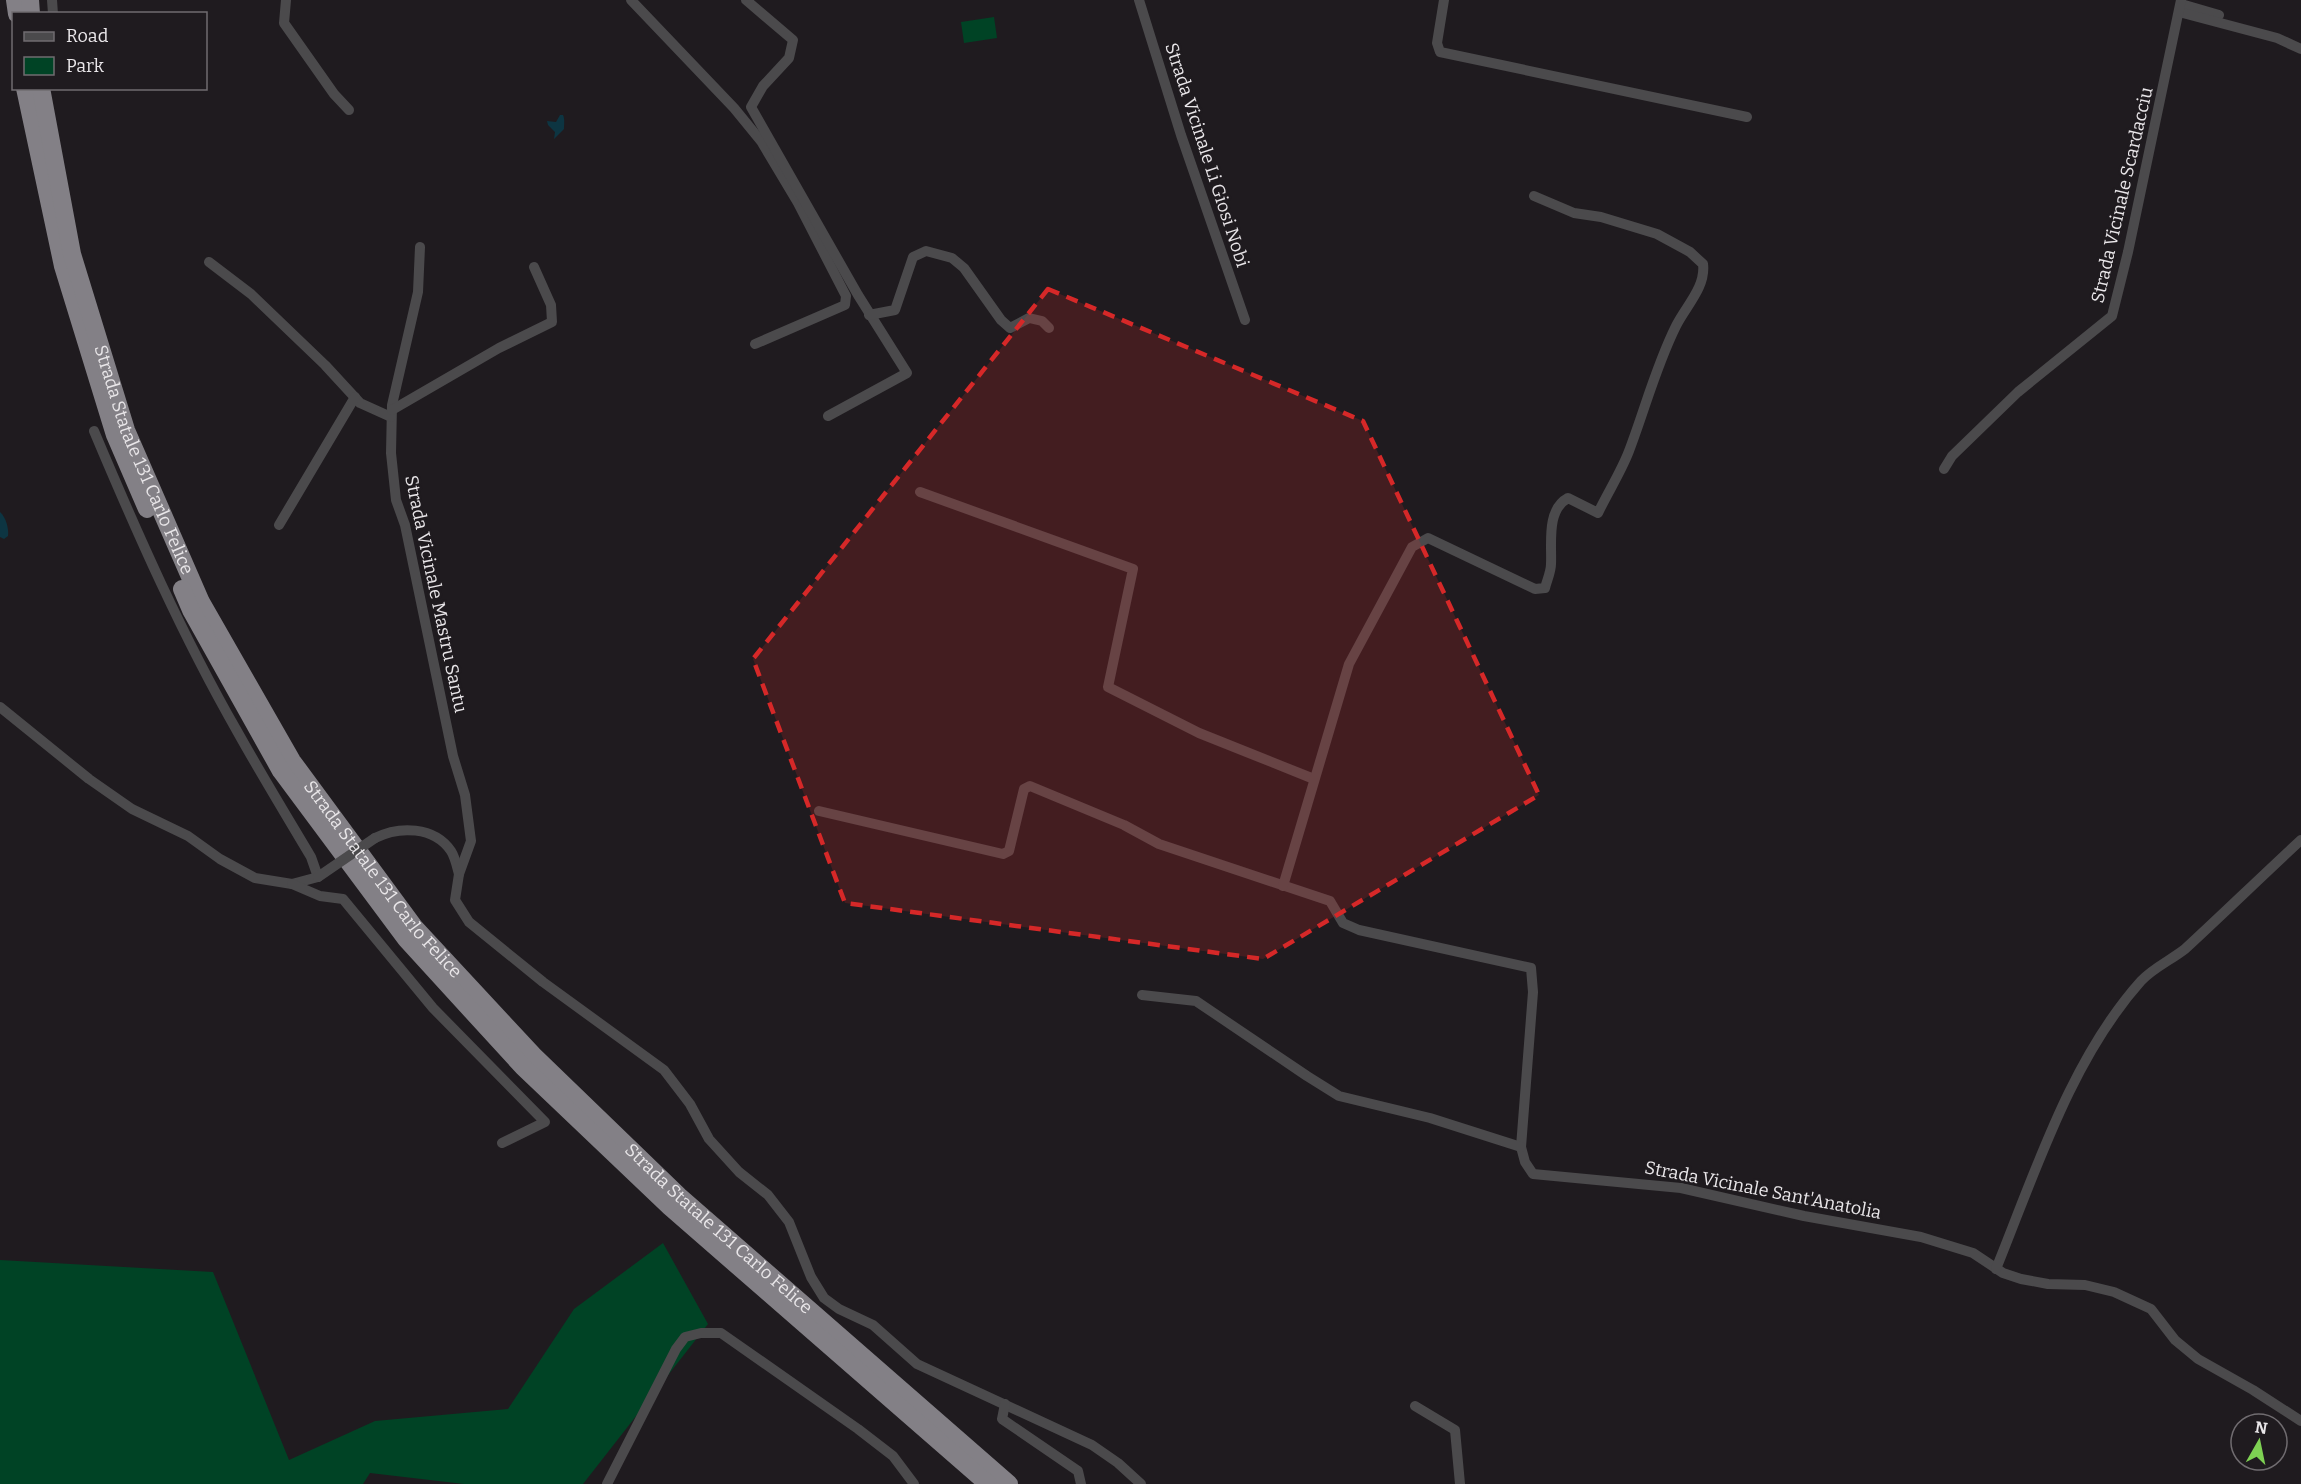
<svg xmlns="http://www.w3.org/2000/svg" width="2301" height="1484" font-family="Bitter,serif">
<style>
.green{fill:#004325}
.water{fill:#0d3542}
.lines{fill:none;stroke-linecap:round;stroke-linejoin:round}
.minor{stroke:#4b4a4c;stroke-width:10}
.trunk{stroke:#838086;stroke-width:18}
.minor-bridge{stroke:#4b4a4c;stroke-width:10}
.marked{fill:#d62828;fill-opacity:0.2;stroke:#d62828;stroke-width:4.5;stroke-dasharray:12 8;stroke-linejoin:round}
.labels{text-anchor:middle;stroke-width:5;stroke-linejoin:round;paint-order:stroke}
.street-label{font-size:18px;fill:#e9e6e9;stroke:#1f1b1f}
</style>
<rect width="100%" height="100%" fill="#1f1b1f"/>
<g class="green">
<polygon points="994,17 997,38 964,43 961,22"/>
<polygon points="663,1243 708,1324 583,1484 464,1484 370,1473 363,1484 0,1484 0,1260 213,1272 289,1460 375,1421 508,1409 574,1309"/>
</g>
<g class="water">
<path d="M 560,115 L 563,115 C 565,119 564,125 564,129 L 554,139 L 555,132 L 548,125 L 547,121 L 556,122 Z"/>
<path d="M 0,512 C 6,517 9,529 8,536 L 4,539 L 0,537 Z"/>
</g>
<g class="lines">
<g class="minor">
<polyline points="52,0 53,14"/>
<polyline points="286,0 284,23 334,94 349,110"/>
<polyline points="631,0 734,108 761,141 798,203 846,296 845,305 755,344"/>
<polyline points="746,0 793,40 789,58 763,86 751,107 858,295 907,373 828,416"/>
<polyline points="1139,0 1181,135 1245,320"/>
<polyline points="1444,0 1437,43 1440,52 1747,117"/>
<polyline points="2181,4 2219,15"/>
<polyline points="2179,12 2277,38 2301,49"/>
<polyline points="420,247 418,292 392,405 391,453 396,500 405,525 453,756 465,795 471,841 459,874 455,900 469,922 543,982 664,1070 690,1104 709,1139 739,1172 768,1195 789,1222 811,1277 824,1298 839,1309 873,1325 917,1364 1092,1445 1118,1463 1141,1484"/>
<polyline points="209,262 251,294 325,365 360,403 391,417"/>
<polyline points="869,315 895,310 913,257 926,251 952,258 964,268 1001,320 1010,328 1029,318 1042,321 1049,328"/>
<polyline points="392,410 499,348 552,322 551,305 534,267"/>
<polyline points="1944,469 1952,456 2018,392 2112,316 2128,252 2181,0"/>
<polyline points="920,492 1133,569 1108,687 1199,733 1314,779"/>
<polyline points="279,525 355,397"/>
<path d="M 0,707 L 89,779 L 132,809 L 188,836 L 220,859 L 255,878 L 292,884 L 318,877 L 311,857 C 286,815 261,774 237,731 C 182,635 137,533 94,431"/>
<polyline points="819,811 1003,854 1009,851 1024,789 1030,786 1124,825 1159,844 1330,901 1343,923 1359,930 1531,968 1533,992 1521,1147 1525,1162 1533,1174 1681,1188 1804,1216 1921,1237 1973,1253 2003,1273 2021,1279 2048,1284 2085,1285 2114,1292 2151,1309 2175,1340 2198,1359 2253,1390 2301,1421"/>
<path d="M 375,838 C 399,826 434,826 451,851 C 455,857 457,867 459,874"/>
<polyline points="292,884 320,896 343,899 433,1008 545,1122 502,1143"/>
<path d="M 1283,886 L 1349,664 L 1412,547 L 1428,538 L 1535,589 L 1545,588 C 1547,580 1551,572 1551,564 C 1552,544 1546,510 1568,498 L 1598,513 C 1608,492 1621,472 1629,451 C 1645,409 1656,366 1676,326 C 1686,306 1706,287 1703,264 L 1690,252 L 1657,234 L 1601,217 L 1574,213 L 1534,196"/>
<polyline points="1142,995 1196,1001 1307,1076 1339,1096 1430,1118 1521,1147"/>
<path d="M 1996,1269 C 2035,1173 2071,1059 2141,981 C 2153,968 2171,960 2185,949 C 2224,913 2262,876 2301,840"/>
<polyline points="1005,1404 1002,1419 1078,1471 1081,1484"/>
<polyline points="1415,1406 1455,1430 1460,1484"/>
<polyline points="607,1484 676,1349 685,1337 701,1333 721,1333 858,1429 893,1456 914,1484"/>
</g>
<g class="trunk">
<polyline points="15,0 17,14"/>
<polyline points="30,0 31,14"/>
<polyline points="25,88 63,266 115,435 147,509"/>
<path id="s1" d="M 41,88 L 72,254 L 126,430 L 201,602 L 292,761 L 415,928 L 533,1055 L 679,1196 L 1009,1484"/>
<polyline points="182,589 191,610 281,771 406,939 523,1067 670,1207 988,1484"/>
</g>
<polyline class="minor-bridge" points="318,877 375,838"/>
</g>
<path class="marked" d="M 1048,289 L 1363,421 L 1539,795 L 1263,959 L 845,903 L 753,659 Z"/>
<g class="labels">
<g class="street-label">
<text transform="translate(1207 155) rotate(72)" y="6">Strada Vicinale Li Giosi Nobi</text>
<text transform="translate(2122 195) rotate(-77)" y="6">Strada Vicinale Scardacciu</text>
<text dy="6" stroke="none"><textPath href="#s1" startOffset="387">Strada Statale 131 Carlo Felice</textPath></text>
<text transform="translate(436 594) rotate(78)" y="6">Strada Vicinale Mastru Santu</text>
<text dy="6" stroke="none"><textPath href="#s1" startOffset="873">Strada Statale 131 Carlo Felice</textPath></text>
<text transform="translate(1763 1190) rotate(11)" y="6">Strada Vicinale Sant'Anatolia</text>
<text dy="6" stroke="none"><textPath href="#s1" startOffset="1359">Strada Statale 131 Carlo Felice</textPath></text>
</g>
</g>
<rect x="12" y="12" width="195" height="78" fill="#1f1b1f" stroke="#706c70" stroke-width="1.5"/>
<rect x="24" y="32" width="30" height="9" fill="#4b4a4c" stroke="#706c70" stroke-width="1.5"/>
<text x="66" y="42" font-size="18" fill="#e9e6e9">Road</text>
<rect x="24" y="57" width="30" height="18" fill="#004325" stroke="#706c70" stroke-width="1.5"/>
<text x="66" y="72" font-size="18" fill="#e9e6e9">Park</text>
<g transform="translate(2259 1442) rotate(9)"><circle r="28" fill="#1f1b1f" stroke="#706c70" stroke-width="1.5"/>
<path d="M0-4.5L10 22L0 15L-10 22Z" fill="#7ed153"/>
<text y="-9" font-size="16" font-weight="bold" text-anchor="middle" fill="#e9e6e9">N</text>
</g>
</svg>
